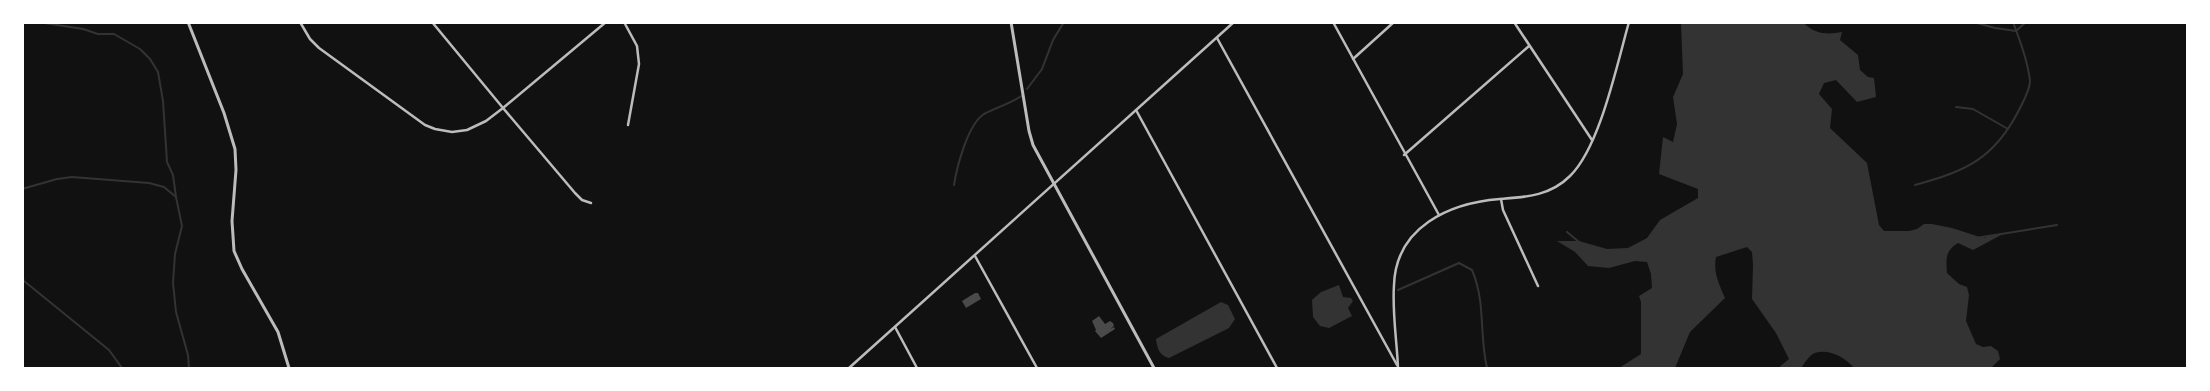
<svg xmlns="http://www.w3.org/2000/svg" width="2210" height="391" font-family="'Work Sans',sans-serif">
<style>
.water{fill:#333}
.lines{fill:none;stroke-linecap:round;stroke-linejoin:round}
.stream{stroke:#333;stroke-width:2}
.building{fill:#4a4a4a}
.minor{stroke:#bcbcbc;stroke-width:2.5}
.tertiary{stroke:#bcbcbc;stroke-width:3}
</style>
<rect width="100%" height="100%" fill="#111"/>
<g class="water">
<path d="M 1681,23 L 1804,23 C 1814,34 1828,35 1842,32 L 1840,40 L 1858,55 L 1860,70 L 1868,77 L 1874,78 L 1876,97 L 1857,102 L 1836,80 L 1824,83 L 1819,94 L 1832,109 L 1830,128 L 1867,163 L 1879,225 L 1884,231 L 1909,231 L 1917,229 L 1924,224 L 1932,224 L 1952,228 L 1983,238 L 2003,234 L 1973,250 L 1958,243 C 1945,251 1946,259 1947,273 L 1959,284 L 1967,287 L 1969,295 L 1966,321 L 1976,344 L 1983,347 L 1991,346 L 1998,351 L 2000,359 L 1991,368 L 1854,368 C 1846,358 1829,348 1815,353 C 1809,355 1805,363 1801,368 L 1778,368 L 1789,359 L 1776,333 L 1752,299 L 1753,265 L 1752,252 L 1747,247 L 1716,257 C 1713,272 1719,284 1725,298 L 1690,332 L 1675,368 L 1619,368 L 1641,354 L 1641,302 L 1639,296 L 1652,288 L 1651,274 L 1647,262 L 1635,261 L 1609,268 L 1588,266 L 1575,252 L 1557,241 L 1579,241 L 1607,249 L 1628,248 L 1647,238 L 1660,220 L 1698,198 L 1698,189 L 1659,174 L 1663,137 L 1673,142 L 1677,124 L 1673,97 L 1683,74 Z"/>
<polygon points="1339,285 1343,297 1351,298 1353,301 1348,308 1352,316 1329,328 1320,326 1313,317 1312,300 1321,292"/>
<path d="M 1221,302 L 1228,305 L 1235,319 L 1229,328 L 1169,358 C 1160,356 1157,349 1156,339 Z"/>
</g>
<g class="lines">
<g class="stream">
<polyline points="38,22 83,29 98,34 114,34 140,49 150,59 158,72 163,101 167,162 173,175 176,197"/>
<polyline points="1973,22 1995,28 2016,31 2026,22"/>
<polyline points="1027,89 1042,69 1053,40 1064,22"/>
<polyline points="1956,107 1973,109 2008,129"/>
<path d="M 954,185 C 957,166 968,124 984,114 C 997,107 1010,104 1023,95"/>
<path d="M 1915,185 C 1966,171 1994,159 2019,110 C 2023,102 2030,90 2030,81 C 2028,62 2020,41 2013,22"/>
<polyline points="22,189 57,179 72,177 149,183 164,187 176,197 182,226 175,254 173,283 176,312 188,355 189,368"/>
<polyline points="1567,232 1579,242"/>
<polyline points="1976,238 2057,225"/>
<polyline points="22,276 24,281 109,350 122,368"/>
<path d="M 1398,290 L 1459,263 L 1472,270 C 1486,303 1479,334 1487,368"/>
</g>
</g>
<g class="building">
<polygon points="975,293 978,293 981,299 966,308 962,301"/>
<polygon points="1099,316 1105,324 1110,321 1113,323 1114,326 1110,329 1114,327 1115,329 1101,338 1095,331 1096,330 1092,321"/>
</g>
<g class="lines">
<g class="minor">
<polyline points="300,22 310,39 319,48 425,125 435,129 452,132 467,130 486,121 503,108 432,22"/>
<polyline points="624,22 637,46 639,64 628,125"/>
<polyline points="1333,22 1439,215"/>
<polyline points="1514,22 1592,140"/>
<polyline points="1217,38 1397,365"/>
<polyline points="1353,59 1394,22"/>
<polyline points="1136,110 1277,368"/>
<polyline points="1404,155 1529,46"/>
<polyline points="1501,199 1503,210 1538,286"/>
<polyline points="591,203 582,200 575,193 503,108 606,22"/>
<polyline points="975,256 1037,368"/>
<polyline points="895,327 917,368"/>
<polyline points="849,368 1234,22"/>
<path d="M 1398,368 C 1397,341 1392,313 1394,285 C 1396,227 1449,203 1500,199 C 1526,197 1550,196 1570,176 C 1600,147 1617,64 1629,22"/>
</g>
<g class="tertiary">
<polyline points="188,22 224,113 235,149 236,170 232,221 234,251 242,269 278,332 289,368"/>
<polyline points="1011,22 1029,131 1033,145 1154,368"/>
</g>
</g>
<rect width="2210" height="391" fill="none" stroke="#ffffff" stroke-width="48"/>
</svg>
